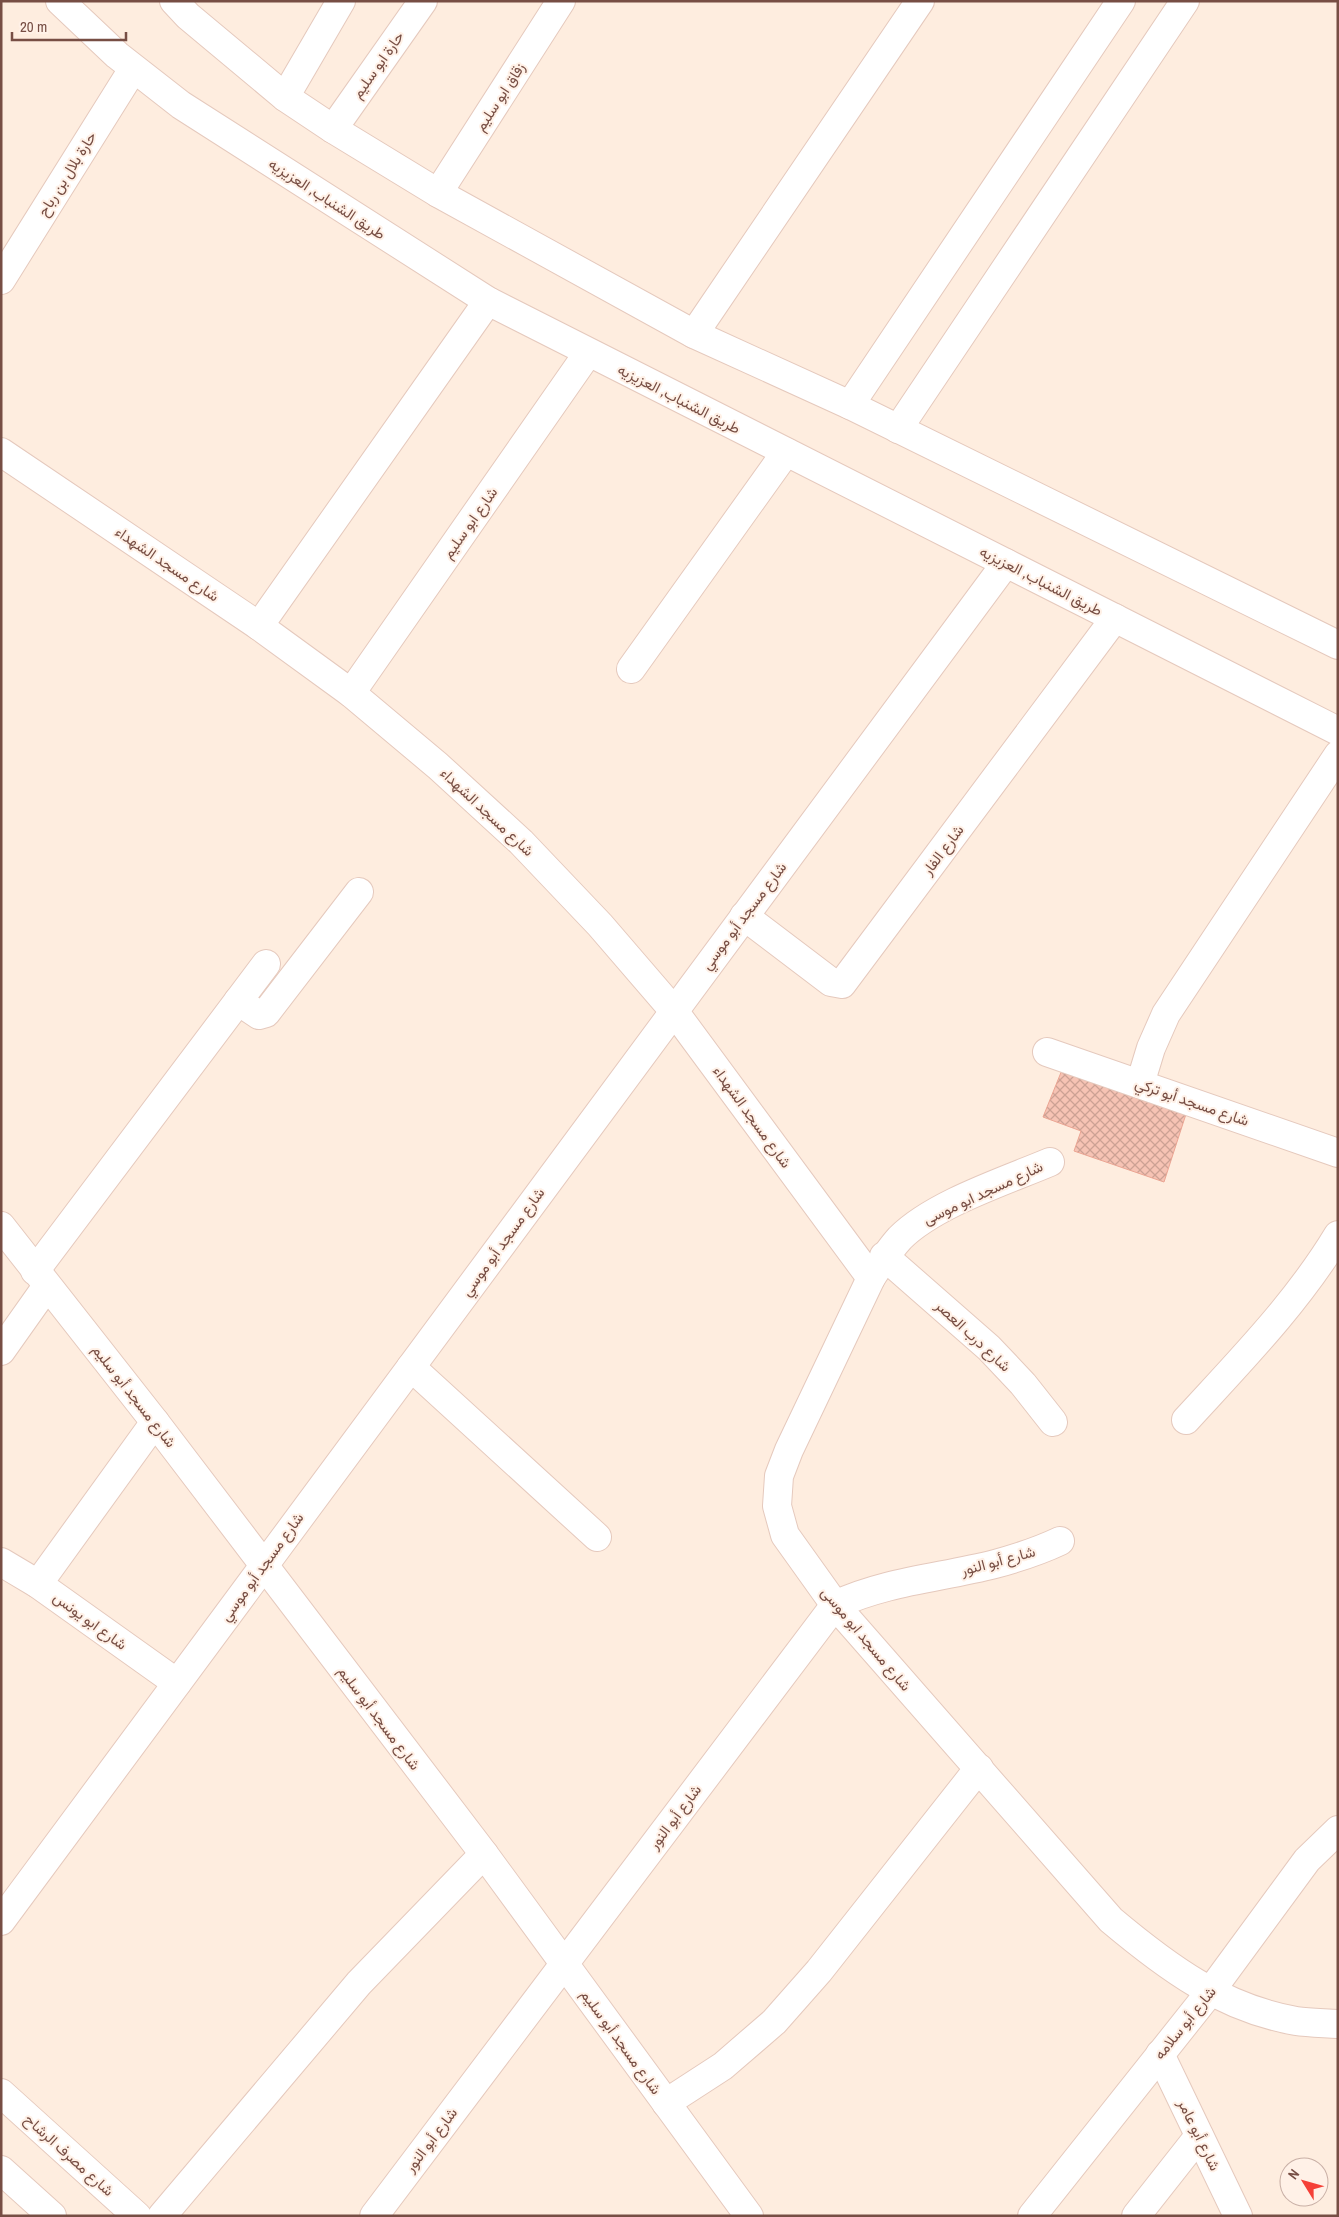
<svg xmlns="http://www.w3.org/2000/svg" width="1339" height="2217" font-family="'Archivo Narrow',Vazirmatn,sans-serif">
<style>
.building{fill:url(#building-cross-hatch);stroke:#eba593}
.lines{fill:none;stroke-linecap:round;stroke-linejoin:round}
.minor-casing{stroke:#e5c9bd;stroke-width:30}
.minor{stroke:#fff;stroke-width:28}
.labels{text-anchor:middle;stroke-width:4;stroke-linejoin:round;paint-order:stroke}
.street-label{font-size:15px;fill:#774e44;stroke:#fff1e7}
</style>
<defs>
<pattern id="building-cross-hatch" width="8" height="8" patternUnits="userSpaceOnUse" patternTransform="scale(1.25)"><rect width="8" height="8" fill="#f6c3b4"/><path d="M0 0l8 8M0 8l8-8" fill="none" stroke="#cca194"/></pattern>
</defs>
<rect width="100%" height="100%" fill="#feeddf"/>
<polygon class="building" points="1064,1065 1187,1111 1164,1182 1074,1151 1081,1131 1043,1117"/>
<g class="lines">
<g class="minor-casing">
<g id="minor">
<polyline points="60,1 117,55 181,105 488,301 1338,731"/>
<polyline points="174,1 188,16 285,97 333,129 438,193 694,334 850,405 1338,645"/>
<polyline points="285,97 341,1"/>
<polyline points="333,129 423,1"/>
<polyline points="438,193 561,1"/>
<polyline points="1,280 133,69"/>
<polyline points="694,334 920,1"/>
<polyline points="850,405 1121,1"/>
<polyline points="898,429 1185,1"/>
<polyline points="1,452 259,626 351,693 438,766 521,842 600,925 674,1011 871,1278"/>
<polyline points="259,626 488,301"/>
<polyline points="631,669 786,452"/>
<polyline points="351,693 588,353"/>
<polyline points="744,916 831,982 842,984 1115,618"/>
<polyline points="238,1001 259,1015 266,1013 359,892"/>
<polyline points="1047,1052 1338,1153"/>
<polyline points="1140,1084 1151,1048 1166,1014 1338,755"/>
<path d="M 1050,1162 C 1005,1181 934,1204 900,1238 C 889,1250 880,1264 871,1278 L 789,1450 L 779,1476 L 777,1506 L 785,1535 L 835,1605 L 1111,1920 C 1167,1967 1222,2008 1296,2021 C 1309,2023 1324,2023 1338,2024"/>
<polyline points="1,1226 155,1422 484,1854 749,2216"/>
<polyline points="884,1256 989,1348 1023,1384 1053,1422"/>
<polyline points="35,1271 266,964"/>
<polyline points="1,1351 47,1286"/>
<polyline points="411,1367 597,1537"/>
<path d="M 1186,1420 C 1240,1361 1297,1303 1338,1235"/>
<polyline points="1,1562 38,1584 177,1683"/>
<polyline points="38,1584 155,1422"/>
<polyline points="1,1921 1006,563"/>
<polyline points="1160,2054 1238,2216"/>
<polyline points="1,2093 137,2216"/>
<polyline points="666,2103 723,2066 774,2022 819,1971 979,1768"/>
<polyline points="1,2170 52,2216"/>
<polyline points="162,2216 359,1983 484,1854"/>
<path d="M 374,2216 L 835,1605 C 887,1581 940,1578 995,1564 C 1017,1558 1039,1551 1060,1541"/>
<polyline points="1032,2216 1210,1992 1307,1860 1338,1830"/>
<polyline points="1136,2216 1199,2136"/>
</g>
</g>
<use href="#minor" class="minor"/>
</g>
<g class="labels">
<g class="street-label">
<text transform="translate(378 65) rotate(-55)" y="5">حارة ابو سليم</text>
<text transform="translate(500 97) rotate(-57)" y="5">زقاق ابو سليم</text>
<text transform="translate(67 174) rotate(-58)" y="5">حارة بلال بن رباح</text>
<text transform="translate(327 199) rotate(33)" y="5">طريق الشنباب, العزيزيه</text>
<text transform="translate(679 399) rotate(27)" y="5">طريق الشنباب, العزيزيه</text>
<text transform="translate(470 523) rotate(-55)" y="5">شارع ابو سليم</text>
<text transform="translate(167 564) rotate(34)" y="5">شارع مسجد الشهداء</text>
<text transform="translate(1041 581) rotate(27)" y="5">طريق الشنباب, العزيزيه</text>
<text transform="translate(487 812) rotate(43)" y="5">شارع مسجد الشهداء</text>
<text transform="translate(943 850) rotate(-53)" y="5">شارع الفار</text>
<text transform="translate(744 916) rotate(-53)" y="5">شارع مسجد أبو موسي</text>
<text transform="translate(1192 1102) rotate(19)" y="5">شارع مسجد أبو تركي</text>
<text transform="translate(752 1117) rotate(54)" y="5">شارع مسجد الشهداء</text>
<text transform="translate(983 1193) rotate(-25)" y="5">شارع مسجد ابو موسى</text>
<text transform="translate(503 1242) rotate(-54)" y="5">شارع مسجد أبو موسي</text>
<text transform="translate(973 1336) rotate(43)" y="5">شارع درب العصر</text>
<text transform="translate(134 1396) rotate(52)" y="5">شارع مسجد أبو سليم</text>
<text transform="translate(998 1561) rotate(-15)" y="5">شارع أبو النور</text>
<text transform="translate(262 1567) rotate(-54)" y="5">شارع مسجد أبو موسي</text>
<text transform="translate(90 1621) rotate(36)" y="5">شارع ابو يونس</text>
<text transform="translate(866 1639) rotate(50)" y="5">شارع مسجد ابو موسى</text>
<text transform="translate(379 1718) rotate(53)" y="5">شارع مسجد أبو سليم</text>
<text transform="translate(675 1817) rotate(-53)" y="5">شارع أبو النور</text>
<text transform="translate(1185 2023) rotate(-51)" y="5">شارع أبو سلامه</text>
<text transform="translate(621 2042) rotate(54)" y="5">شارع مسجد أبو سليم</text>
<text transform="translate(1199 2135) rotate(64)" y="5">شارع أبو عامر</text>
<text transform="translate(431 2140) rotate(-53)" y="5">شارع أبو النور</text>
<text transform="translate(69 2155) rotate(42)" y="5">شارع مصرف الرشاح</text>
</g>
</g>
<rect width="1339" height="2217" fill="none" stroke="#774e44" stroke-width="5"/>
<g transform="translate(1304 2182) rotate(307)"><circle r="24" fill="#fff1e7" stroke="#c9b0a6"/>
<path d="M0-4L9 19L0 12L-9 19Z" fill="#f54037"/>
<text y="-8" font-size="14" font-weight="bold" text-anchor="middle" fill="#774e44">N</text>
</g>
<path d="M12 32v8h114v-8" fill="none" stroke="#774e44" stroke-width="2.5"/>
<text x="20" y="32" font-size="15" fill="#774e44" stroke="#fff1e7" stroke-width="4" paint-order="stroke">20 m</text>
</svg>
